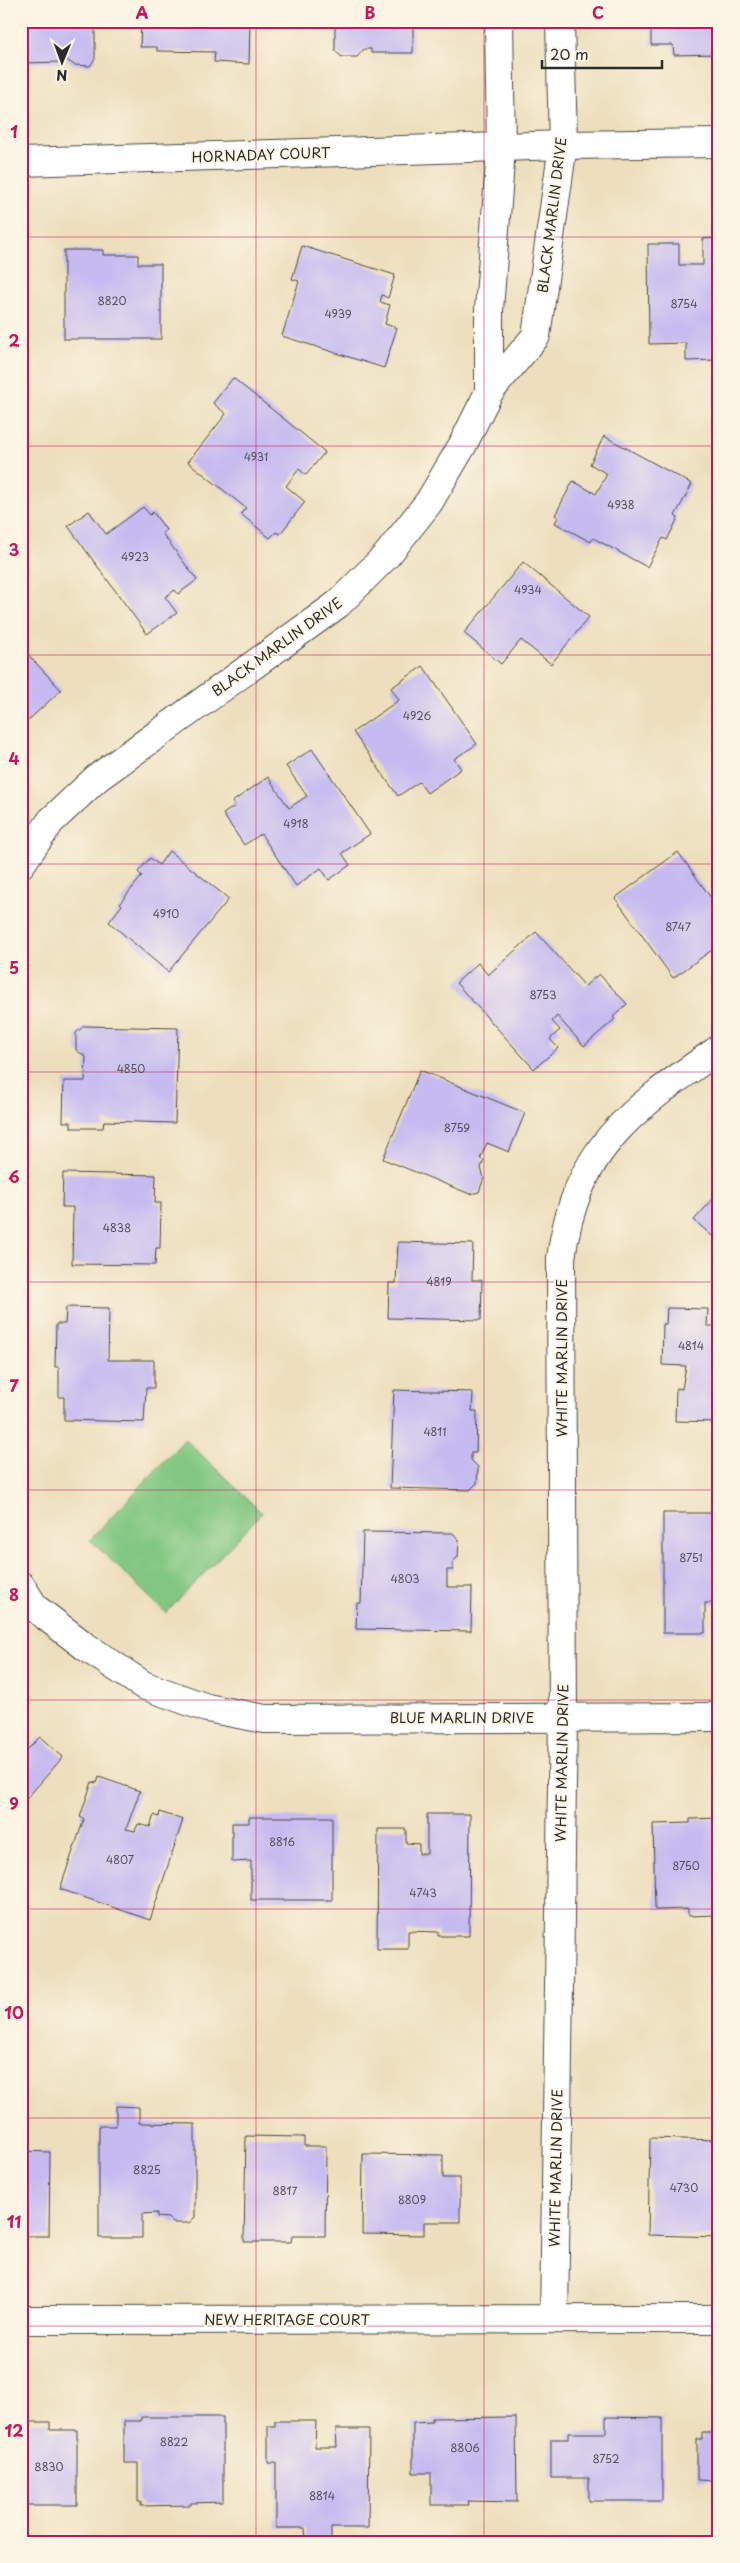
<svg xmlns="http://www.w3.org/2000/svg" width="740" height="2563" font-family="'Playpen Sans',sans-serif">
<style>
.green{fill:#82c781;stroke:#567956}
.building{fill:#c6bbf0}
.lines{fill:none;stroke-linecap:round;stroke-linejoin:round}
.minor-casing{stroke:#484641;stroke-width:30}
.minor{stroke:#fff;stroke-width:28}
.grid{fill:none;stroke:#c2185b;stroke-width:1;stroke-opacity:0.55}
.labels{text-anchor:middle;stroke-width:4;stroke-linejoin:round;paint-order:stroke}
.number-label{font-size:11px;fill:#524f5c}
.street-label{font-size:14px;fill:#2b2b2b;stroke:#fcf5e5}
.neatline{fill:none;stroke:#c2185b;stroke-width:2}
.grid-label{font-size:16px;text-anchor:middle;font-weight:bold;fill:#c2185b}
</style>
<rect width="100%" height="100%" fill="#fcf5e5"/>
<filter id="ink" filterUnits="userSpaceOnUse"><feTurbulence type="fractalNoise" baseFrequency=".02" numOctaves="2"/><feDisplacementMap in="SourceGraphic" scale="10" xChannelSelector="R" yChannelSelector="G"/><feConvolveMatrix kernelMatrix="1 2 1 2 8 2 1 2 1" color-interpolation-filters="sRGB"/></filter>
<filter id="wash" filterUnits="userSpaceOnUse"><feTurbulence type="fractalNoise" baseFrequency=".0096" numOctaves="4" result="noise"/><feDisplacementMap in="SourceGraphic" scale="20" xChannelSelector="R" yChannelSelector="G"/><feGaussianBlur stdDeviation="1.12" result="paint"/><feColorMatrix in="noise" values="0 0 0 0 0 0 0 0 0 0 0 0 0 0 0 0 0 1.4 0 .05"/><feComposite in="paint" operator="in"/></filter>
<g filter="url(#wash)">
<rect width="100%" height="100%" fill="#eddfbd"/>
<polygon class="green" points="185,1439 262,1513 166,1613 90,1540"/>
<g id="blocks">
<g class="building">
<polygon points="21,21 95,21 95,59 90,66 74,65 67,60 62,60 62,62 22,63"/>
<polygon points="141,21 250,21 249,64 214,62 215,52 157,51 157,47 140,47"/>
<polygon points="335,21 413,21 413,53 371,53 371,49 364,49 357,57 342,57 335,51"/>
<polygon points="651,21 719,21 719,54 674,55 673,45 651,45"/>
<polygon points="719,238 719,343 714,343 715,360 686,361 686,343 649,344 648,244 679,244 679,265 703,265 703,239"/>
<polygon points="302,246 395,275 388,298 382,295 380,302 390,305 385,324 397,328 384,368 282,336 299,281 292,279"/>
<polygon points="64,250 103,250 103,255 138,255 138,264 161,264 161,339 64,339"/>
<polygon points="233,378 325,452 306,475 299,469 286,486 305,502 280,534 276,532 270,538 241,514 246,508 188,462 226,414 213,403"/>
<polygon points="604,436 692,484 675,516 678,518 667,540 663,538 647,567 593,538 591,542 555,523 558,517 555,515 573,481 596,494 607,474 590,464"/>
<polygon points="143,507 150,515 153,512 166,530 162,533 197,580 178,594 175,590 165,597 177,613 147,634 68,526 89,511 106,534"/>
<polygon points="523,562 589,617 551,664 521,640 501,664 464,633"/>
<polygon points="21,647 61,690 21,727"/>
<polygon points="423,666 477,744 454,759 461,769 427,793 419,782 398,796 353,732 399,700 391,688"/>
<polygon points="312,749 370,834 342,853 350,865 329,880 321,868 296,886 261,834 244,845 223,814 235,806 232,802 268,777 289,808 307,796 286,766"/>
<polygon points="169,851 229,899 168,972 109,922 122,905 120,903 142,876 138,872 150,858 159,865"/>
<polygon points="678,852 719,909 719,945 673,978 615,898"/>
<polygon points="536,932 585,986 599,974 627,1004 613,1017 615,1019 584,1046 557,1016 552,1021 560,1030 550,1039 558,1048 534,1069 456,983 478,963 488,975"/>
<polygon points="84,1026 178,1028 175,1123 104,1121 103,1128 71,1128 71,1122 63,1122 64,1081 85,1081 86,1057 76,1050 76,1033"/>
<polygon points="420,1070 525,1113 509,1152 487,1143 480,1159 484,1160 481,1168 484,1178 479,1192 470,1194 383,1159"/>
<polygon points="63,1173 156,1175 155,1203 161,1203 160,1248 156,1248 155,1265 72,1264 73,1207 62,1207"/>
<polygon points="715,1197 719,1200 719,1242 694,1220"/>
<polygon points="398,1242 473,1244 472,1280 482,1280 481,1320 388,1318 389,1283 396,1283"/>
<polygon points="66,1307 109,1308 108,1360 154,1360 154,1388 146,1388 144,1422 64,1420 64,1397 59,1397 59,1367 55,1367 56,1324 65,1324"/>
<polygon points="667,1308 708,1309 707,1326 719,1326 719,1422 675,1421 676,1388 682,1389 686,1366 662,1365 663,1324 666,1324"/>
<polygon points="394,1390 473,1392 472,1411 477,1411 476,1453 471,1453 471,1460 478,1467 477,1483 470,1490 390,1488"/>
<polygon points="663,1513 719,1513 719,1603 705,1603 705,1633 663,1633"/>
<polygon points="363,1532 453,1533 459,1540 458,1557 453,1561 453,1570 447,1570 447,1587 472,1587 471,1631 356,1629 357,1603 361,1603"/>
<polygon points="40,1737 63,1757 21,1805 21,1756"/>
<polygon points="99,1777 140,1791 126,1829 135,1831 138,1824 150,1827 154,1815 159,1817 160,1812 183,1820 150,1920 60,1889 84,1819 80,1817 92,1782 97,1783"/>
<polygon points="427,1814 470,1814 469,1936 438,1936 438,1932 408,1931 408,1949 377,1949 378,1829 406,1829 406,1843 419,1844 419,1854 427,1854"/>
<polygon points="249,1817 332,1817 332,1900 251,1900 251,1861 232,1862 232,1823 249,1823"/>
<polygon points="719,1818 719,1915 688,1916 688,1909 655,1910 653,1824 690,1823 690,1819"/>
<polygon points="116,2106 139,2107 139,2123 195,2124 195,2217 189,2223 173,2223 168,2218 157,2217 157,2213 142,2214 142,2238 99,2238 99,2126 116,2126"/>
<polygon points="246,2136 304,2137 304,2146 326,2146 325,2236 292,2236 291,2242 244,2242"/>
<polygon points="650,2138 719,2140 719,2237 648,2235"/>
<polygon points="21,2151 50,2152 49,2236 21,2236"/>
<polygon points="363,2154 443,2155 443,2178 460,2178 460,2222 424,2222 424,2235 362,2234"/>
<polygon points="141,2417 223,2417 223,2502 191,2503 191,2505 141,2506 141,2502 138,2502 138,2463 124,2463 124,2421 141,2421"/>
<polygon points="516,2417 517,2502 468,2501 469,2505 431,2505 431,2473 413,2473 413,2423 432,2422 432,2418"/>
<polygon points="606,2417 662,2418 662,2501 589,2501 589,2478 551,2478 551,2439 568,2439 568,2433 606,2433"/>
<polygon points="275,2421 316,2421 315,2447 337,2447 336,2429 369,2429 368,2528 331,2528 331,2542 306,2542 305,2528 276,2528 276,2463 268,2463 268,2426 275,2426"/>
<polygon points="21,2422 50,2422 50,2430 77,2430 77,2505 21,2505"/>
<polygon points="702,2433 719,2433 719,2481 697,2480 697,2439 702,2439"/>
</g>
</g>
</g>
<g filter="url(#ink)">
<use href="#blocks" fill-opacity="0" stroke="#484641" stroke-width="1"/>
<g class="lines">
<g class="minor-casing">
<g id="minor">
<polyline points="21,162 563,145 719,143"/>
<polyline points="489,392 489,310 501,149 499,21"/>
<polyline points="21,864 51,821 97,778 338,604 387,555 429,502 462,446 489,392 536,336 563,145 560,21"/>
<polyline points="21,1586 35,1608 86,1647 143,1685 207,1708 265,1719 719,1717"/>
<path d="M 554,2319 L 563,1717 L 561,1258 C 576,1146 633,1109 719,1049"/>
<polyline points="21,2320 719,2319"/>
</g>
</g>
<use href="#minor" class="minor"/>
</g>
</g>
<path class="grid" d="M 256,21 L 256,2542M 484,21 L 484,2542M 21,237 L 719,237M 21,446 L 719,446M 21,655 L 719,655M 21,864 L 719,864M 21,1072 L 719,1072M 21,1282 L 719,1282M 21,1490 L 719,1490M 21,1700 L 719,1700M 21,1909 L 719,1909M 21,2118 L 719,2118M 21,2326 L 719,2326"/>
<g class="labels">
<g class="number-label">
<text x="112" y="305">8820</text>
<text x="684" y="308">8754</text>
<text x="338" y="318">4939</text>
<text x="256" y="461">4931</text>
<text x="621" y="509">4938</text>
<text x="135" y="561">4923</text>
<text x="528" y="594">4934</text>
<text x="417" y="720">4926</text>
<text x="296" y="828">4918</text>
<text x="166" y="918">4910</text>
<text x="678" y="931">8747</text>
<text x="543" y="999">8753</text>
<text x="131" y="1073">4850</text>
<text x="457" y="1132">8759</text>
<text x="117" y="1232">4838</text>
<text x="439" y="1286">4819</text>
<text x="691" y="1350">4814</text>
<text x="435" y="1436">4811</text>
<text x="691" y="1562">8751</text>
<text x="405" y="1583">4803</text>
<text x="282" y="1846">8816</text>
<text x="120" y="1864">4807</text>
<text x="686" y="1870">8750</text>
<text x="423" y="1897">4743</text>
<text x="147" y="2174">8825</text>
<text x="684" y="2192">4730</text>
<text x="285" y="2195">8817</text>
<text x="412" y="2204">8809</text>
<text x="174" y="2446">8822</text>
<text x="465" y="2452">8806</text>
<text x="606" y="2463">8752</text>
<text x="49" y="2471">8830</text>
<text x="322" y="2500">8814</text>
</g>
<g class="street-label">
<text transform="translate(261 155) rotate(-2)" y="5">HORNADAY COURT</text>
<text transform="translate(552 215) rotate(-83)" y="5">BLACK MARLIN DRIVE</text>
<text transform="translate(277 647) rotate(-36)" y="5">BLACK MARLIN DRIVE</text>
<text transform="translate(562 1358) rotate(-90)" y="5">WHITE MARLIN DRIVE</text>
<text x="462" y="1723">BLUE MARLIN DRIVE</text>
<text transform="translate(562 1763) rotate(-89)" y="5">WHITE MARLIN DRIVE</text>
<text transform="translate(556 2168) rotate(-89)" y="5">WHITE MARLIN DRIVE</text>
<text x="287" y="2325">NEW HERITAGE COURT</text>
</g>
</g>
<rect width="740" height="2563" fill="none" stroke="#fcf5e5" stroke-width="55"/>
<g transform="translate(62 62) rotate(181)" stroke="#fcf5e5" stroke-width="4" paint-order="stroke">
<path d="M0-4L9 19L0 12L-9 19Z" fill="#2b2b2b"/>
<text y="-8" font-size="14" font-weight="bold" text-anchor="middle" fill="#2b2b2b">N</text>
</g>
<path d="M542 60v8h120v-8" fill="none" stroke="#2b2b2b" stroke-width="2.5"/>
<text x="550" y="60" font-size="15" fill="#2b2b2b" stroke="#fcf5e5" stroke-width="4" paint-order="stroke">20 m</text>
<rect x="28" y="28" width="684" height="2508" class="neatline"/>
<g class="grid-label">
<text x="142" y="19">A</text>
<text x="370" y="19">B</text>
<text x="598" y="19">C</text>
<text x="14" y="138">1</text>
<text x="14" y="347">2</text>
<text x="14" y="556">3</text>
<text x="14" y="765">4</text>
<text x="14" y="974">5</text>
<text x="14" y="1183">6</text>
<text x="14" y="1392">7</text>
<text x="14" y="1601">8</text>
<text x="14" y="1810">9</text>
<text x="14" y="2019">10</text>
<text x="14" y="2228">11</text>
<text x="14" y="2437">12</text>
</g>
</svg>
